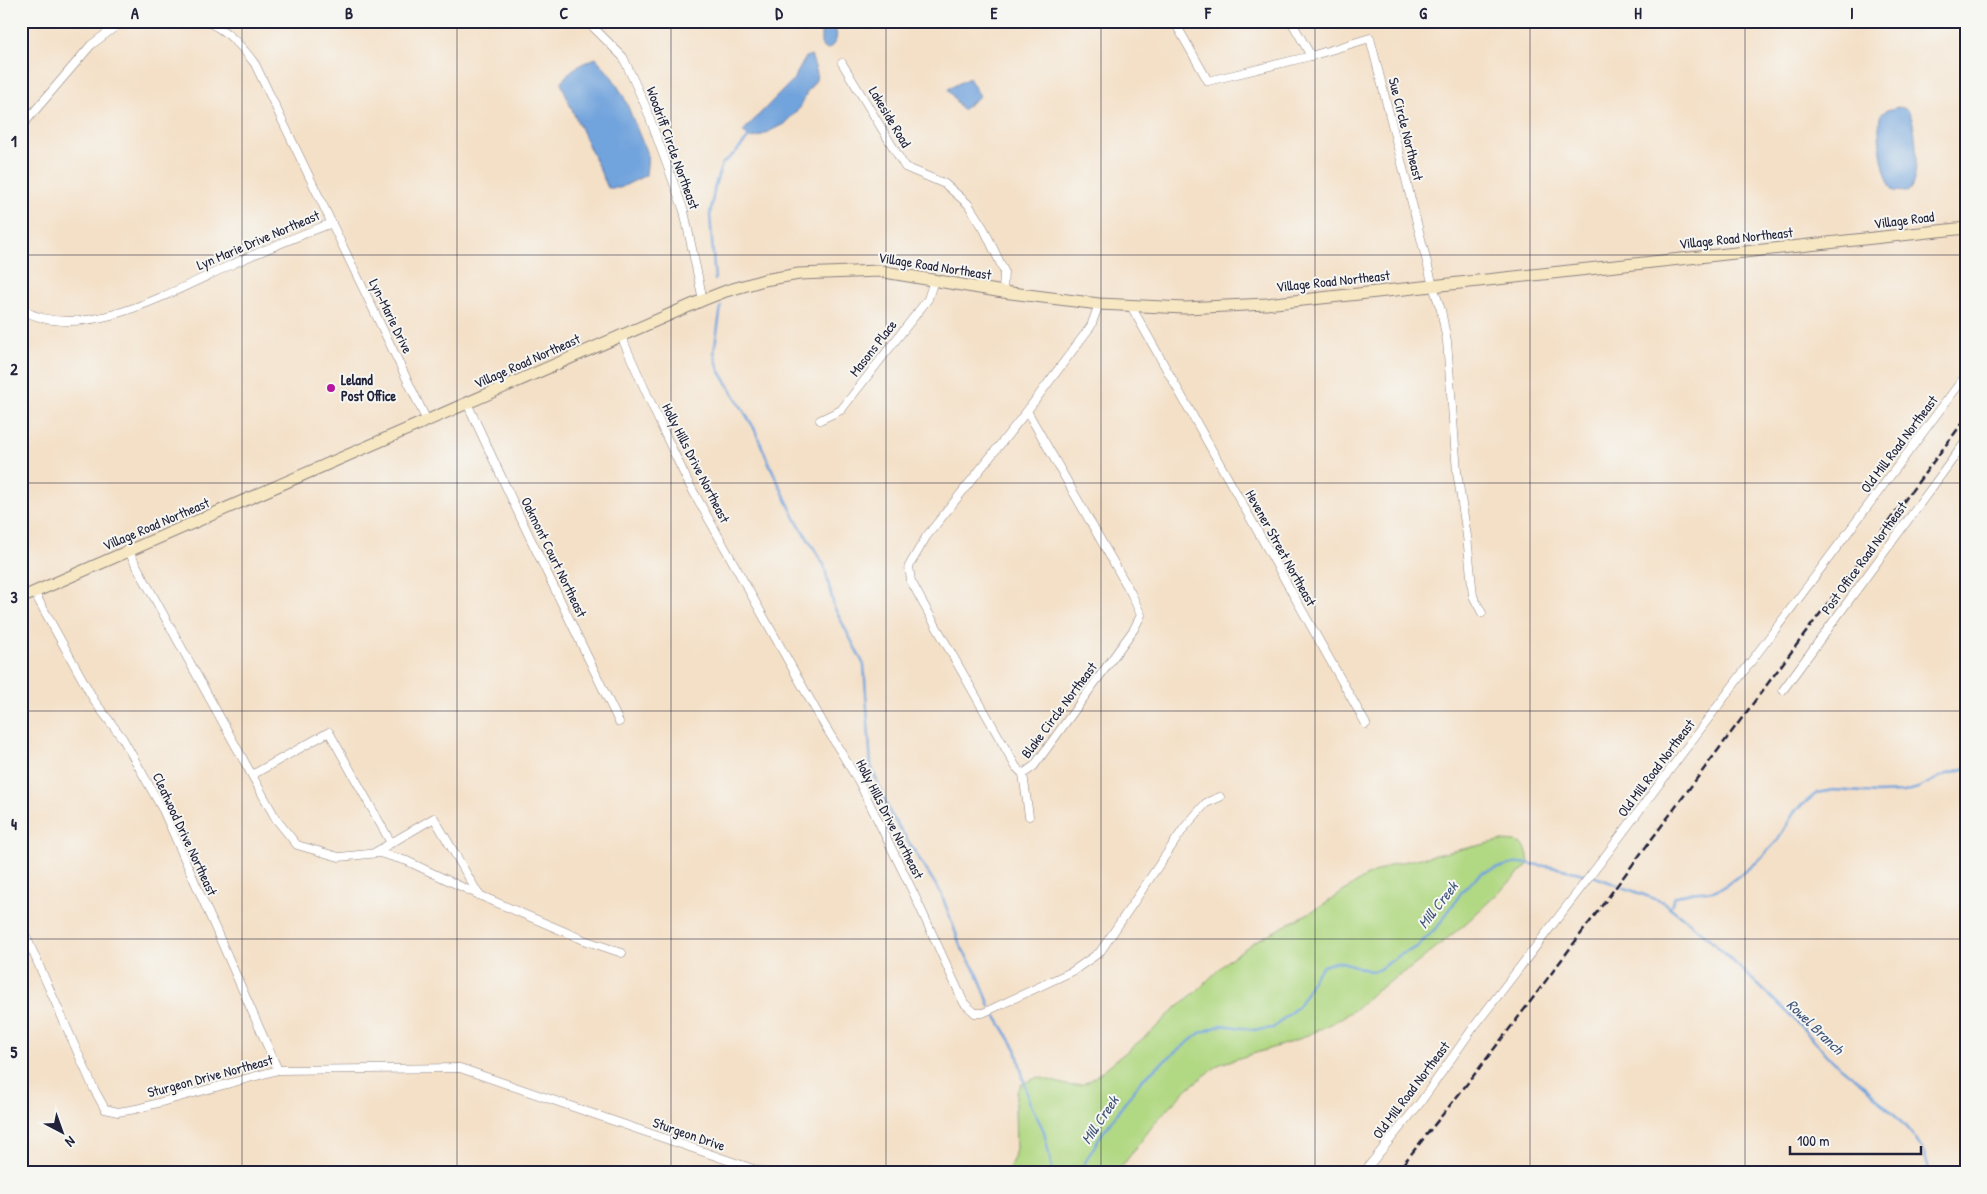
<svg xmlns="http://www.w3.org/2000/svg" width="1987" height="1194" font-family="'Patrick Hand',sans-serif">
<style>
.green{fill:#b1d882;stroke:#6a7d5e}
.water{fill:#71a3dc;stroke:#4a628c}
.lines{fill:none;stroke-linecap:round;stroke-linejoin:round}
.stream{stroke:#71a3dc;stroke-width:2.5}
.minor-casing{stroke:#8b8181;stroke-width:9}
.secondary-casing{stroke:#8b8181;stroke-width:13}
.minor{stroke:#fff;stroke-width:8}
.secondary{stroke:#f7e8c3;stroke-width:11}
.rail{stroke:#22223b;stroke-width:2.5;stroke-dasharray:8 4;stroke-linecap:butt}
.grid{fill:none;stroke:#22223b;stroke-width:1;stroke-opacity:0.55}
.poi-dot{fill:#b5179e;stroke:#f6f6f2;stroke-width:2}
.labels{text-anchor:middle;stroke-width:4;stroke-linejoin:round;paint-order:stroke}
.street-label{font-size:14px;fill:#22223b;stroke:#f6f6f2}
.poi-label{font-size:14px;font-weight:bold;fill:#22223b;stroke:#f6f6f2;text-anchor:start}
.water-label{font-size:15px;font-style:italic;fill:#42567b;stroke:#f6f6f2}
.neatline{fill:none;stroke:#22223b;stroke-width:2}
.grid-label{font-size:16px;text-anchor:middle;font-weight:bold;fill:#22223b}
</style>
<rect width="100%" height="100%" fill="#f6f6f2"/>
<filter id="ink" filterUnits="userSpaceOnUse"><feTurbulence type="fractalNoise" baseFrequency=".02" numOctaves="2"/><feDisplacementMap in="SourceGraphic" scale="10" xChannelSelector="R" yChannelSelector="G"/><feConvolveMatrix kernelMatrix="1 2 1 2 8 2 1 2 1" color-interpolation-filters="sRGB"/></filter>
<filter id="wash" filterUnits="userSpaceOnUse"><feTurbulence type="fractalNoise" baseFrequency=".0096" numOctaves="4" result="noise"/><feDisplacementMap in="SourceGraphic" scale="20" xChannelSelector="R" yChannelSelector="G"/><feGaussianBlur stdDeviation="1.12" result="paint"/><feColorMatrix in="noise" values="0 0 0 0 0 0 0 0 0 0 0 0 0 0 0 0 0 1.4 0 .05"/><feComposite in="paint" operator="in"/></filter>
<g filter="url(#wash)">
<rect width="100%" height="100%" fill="#f4e0c7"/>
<path class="green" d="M 1500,841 C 1521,842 1527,841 1529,864 L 1465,924 L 1412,967 L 1373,993 L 1357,1008 L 1333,1023 L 1295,1041 L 1220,1064 L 1188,1088 L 1157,1120 L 1117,1173 L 1006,1173 L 1014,1158 L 1016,1148 L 1015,1105 L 1017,1091 L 1022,1084 L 1038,1077 L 1070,1086 L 1083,1084 L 1091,1080 L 1151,1032 L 1178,1006 L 1197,991 L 1228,960 L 1254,942 L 1322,906 L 1365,877 L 1393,864 Z"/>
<g class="water">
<path d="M 831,22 C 838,31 840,41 828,49 L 823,48 L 821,43 L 821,29 L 826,23 Z"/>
<polygon points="811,55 817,73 816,80 807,92 800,108 784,124 758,137 749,138 743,131 793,80 806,57"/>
<path d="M 596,58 L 612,77 L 624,97 L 648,156 L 646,175 L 620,188 L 608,188 L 572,110 L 561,83 C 568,70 582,63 596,58 Z"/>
<polygon points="969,78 980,96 962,110 948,89"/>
<path d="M 1898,107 C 1903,108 1906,108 1909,112 C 1917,124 1921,185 1907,192 L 1894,191 C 1883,179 1875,129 1881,114 L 1887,110 Z"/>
</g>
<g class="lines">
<g class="stream">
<polyline points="715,280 710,215 715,185 722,164 735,153 749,137"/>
<polyline points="721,307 714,352 719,370 754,428 768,461 795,518 824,565 834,607 864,665 871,766 880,789 890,813 941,893 961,947 978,975 990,1006"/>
<polyline points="1593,876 1663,902 1704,934 1790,1015 1833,1061 1865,1086 1905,1126 1915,1138 1924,1153 1930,1173"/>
<polyline points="1670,907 1675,897 1686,893 1713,891 1725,886 1757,862 1777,841 1795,811 1817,793 1833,790 1877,793 1904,792 1918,788 1944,775 1966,768"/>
<polyline points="995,1015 1016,1049 1029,1101 1044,1131 1053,1173"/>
<polyline points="1079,1173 1099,1138 1140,1082 1154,1069 1200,1033 1222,1025 1256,1030 1273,1028 1298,1006 1307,992 1313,978 1323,966 1335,962 1342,962 1370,971 1378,970 1400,955 1417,947 1439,925 1463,890 1481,873 1512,864 1525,863 1558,868 1588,875"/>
</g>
</g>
</g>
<g filter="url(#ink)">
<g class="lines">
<g class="minor-casing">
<g id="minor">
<path d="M 205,21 C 227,30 241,45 255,64 L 427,421"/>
<polyline points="587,21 623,57 645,105 684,211 703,300"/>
<polyline points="1174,21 1208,81 1311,56 1291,21"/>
<polyline points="1311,56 1370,38 1433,286 1441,310 1447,341 1457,472 1467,536 1473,596 1482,613"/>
<polyline points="842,63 905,167 945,184 968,204 984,229 1004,271 1003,292"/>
<polyline points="21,127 91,45 123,21"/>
<polyline points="1131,306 1366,724"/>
<path d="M 21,309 C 82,346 176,289 233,264 C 265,249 299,236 332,223"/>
<polyline points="621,336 664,432 688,482 822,721 859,782 913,892 964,1003 975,1013 983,1013 1073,971 1100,952 1184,828 1206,803 1220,797"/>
<polyline points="467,403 522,521 619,722"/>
<polygon points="1027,411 1131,593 1141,615 1134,629 1034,766 1023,774 1016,767 924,605 911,581 909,566 926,537"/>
<polyline points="1027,411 1091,326 1099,304"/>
<polyline points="820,420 841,410 928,299 934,280"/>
<polyline points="129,552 276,819 297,845 339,857 379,853 407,861 479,895 584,940 622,953"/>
<polyline points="34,592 95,702 123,739 163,810 278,1070"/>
<polyline points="1783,690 1966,441"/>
<polyline points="1023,774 1029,816"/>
<polyline points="252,775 329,732 391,843"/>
<polyline points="374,853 434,818 479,895"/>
<polyline points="21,925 94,1089 105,1109 118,1112 136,1109 278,1070 460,1068 765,1173"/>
<polyline points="1363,1173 1420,1103 1473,1028 1600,863 1966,375"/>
</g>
</g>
<g class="secondary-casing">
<polyline id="secondary" points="21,598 703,300 726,291 764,280 799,274 879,271 1003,292 1099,304 1185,308 1266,304 1966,228"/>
</g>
<use href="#minor" class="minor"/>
<use href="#secondary" class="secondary"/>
<polyline class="rail" points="1396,1173 1471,1079 1533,998 1966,418"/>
</g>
</g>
<path class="grid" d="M 242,21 L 242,1173M 457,21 L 457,1173M 671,21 L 671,1173M 886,21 L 886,1173M 1101,21 L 1101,1173M 1315,21 L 1315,1173M 1530,21 L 1530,1173M 1745,21 L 1745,1173M 21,255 L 1966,255M 21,483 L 1966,483M 21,711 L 1966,711M 21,939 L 1966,939"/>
<circle class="poi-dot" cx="331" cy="388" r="5"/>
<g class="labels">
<g class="street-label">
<text transform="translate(890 117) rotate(59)" y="5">Lakeside Road</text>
<text transform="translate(1406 129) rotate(76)" y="5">Sue Circle Northeast</text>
<text transform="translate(673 148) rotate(70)" y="5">Woodriff Circle Northeast</text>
<text transform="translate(1904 220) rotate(-7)" y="5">Village Road</text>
<text transform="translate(1736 238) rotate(-6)" y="5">Village Road Northeast</text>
<text transform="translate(258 240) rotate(-23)" y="5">Lyn Marie Drive Northeast</text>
<text transform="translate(935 266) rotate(9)" y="5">Village Road Northeast</text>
<text transform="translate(1333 281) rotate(-6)" y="5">Village Road Northeast</text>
<text transform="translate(391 316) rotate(64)" y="5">Lyn-Marie Drive</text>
<text transform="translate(873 348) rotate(-52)" y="5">Masons Place</text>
<text transform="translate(527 361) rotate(-24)" y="5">Village Road Northeast</text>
<text transform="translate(1899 444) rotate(-53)" y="5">Old Mill Road Northeast</text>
<text transform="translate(696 463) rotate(63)" y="5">Holly Hills Drive Northeast</text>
<text transform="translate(156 524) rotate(-23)" y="5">Village Road Northeast</text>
<text transform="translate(1281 548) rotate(61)" y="5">Hevener Street Northeast</text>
<text transform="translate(554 557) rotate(64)" y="5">Oakmont Court Northeast</text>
<text transform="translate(1864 558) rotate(-54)" y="5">Post Office Road Northeast</text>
<text transform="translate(1059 710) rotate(-53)" y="5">Blake Circle Northeast</text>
<text transform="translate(1656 768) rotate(-53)" y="5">Old Mill Road Northeast</text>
<text transform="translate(890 819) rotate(63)" y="5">Holly Hills Drive Northeast</text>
<text transform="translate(185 834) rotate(65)" y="5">Cleatwood Drive Northeast</text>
<text transform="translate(210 1076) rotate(-15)" y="5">Sturgeon Drive Northeast</text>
<text transform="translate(1411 1090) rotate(-53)" y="5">Old Mill Road Northeast</text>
<text transform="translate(689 1134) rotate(19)" y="5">Sturgeon Drive</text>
</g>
<g class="poi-label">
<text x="341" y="385">Leland<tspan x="341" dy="16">Post Office</tspan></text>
</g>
<g class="water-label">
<text transform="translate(1438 905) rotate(-52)" y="5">Mill Creek</text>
<text transform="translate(1815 1027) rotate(44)" y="5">Rowel Branch</text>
<text transform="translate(1100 1120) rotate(-56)" y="5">Mill Creek</text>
</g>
</g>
<rect width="1987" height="1194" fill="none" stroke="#f6f6f2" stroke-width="55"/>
<g transform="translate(62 1132) rotate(139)" stroke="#f6f6f2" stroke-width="4" paint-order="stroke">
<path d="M0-4L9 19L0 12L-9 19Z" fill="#22223b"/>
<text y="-8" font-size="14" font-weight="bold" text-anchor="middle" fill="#22223b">N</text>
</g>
<path d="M1790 1146v8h131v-8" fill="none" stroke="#22223b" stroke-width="2.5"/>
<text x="1797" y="1146" font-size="15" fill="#22223b" stroke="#f6f6f2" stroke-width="4" paint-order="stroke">100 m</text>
<rect x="28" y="28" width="1932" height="1138" class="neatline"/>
<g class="grid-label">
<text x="135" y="19">A</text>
<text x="349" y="19">B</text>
<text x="564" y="19">C</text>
<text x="779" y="19">D</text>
<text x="994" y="19">E</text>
<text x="1208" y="19">F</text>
<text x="1423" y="19">G</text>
<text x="1638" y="19">H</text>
<text x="1852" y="19">I</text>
<text x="14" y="147">1</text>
<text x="14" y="375">2</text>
<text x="14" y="603">3</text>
<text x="14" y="830">4</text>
<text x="14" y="1058">5</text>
</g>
</svg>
